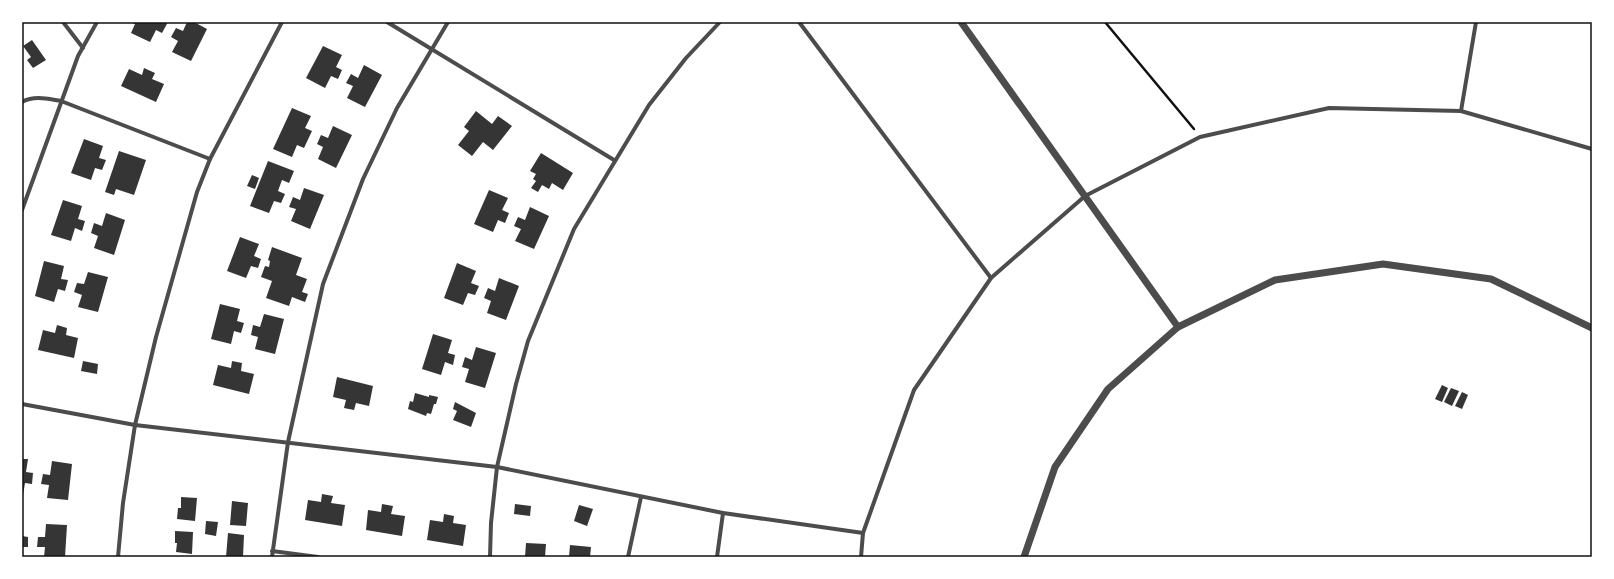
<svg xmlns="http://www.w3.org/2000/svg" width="1614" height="579" font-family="'Public Sans',sans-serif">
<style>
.building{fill:#353535}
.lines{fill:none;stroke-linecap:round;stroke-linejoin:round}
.path{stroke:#111;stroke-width:2.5}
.minor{stroke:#4c4c4c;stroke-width:4}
.tertiary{stroke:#4c4c4c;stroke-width:7}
.neatline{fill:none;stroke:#111;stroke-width:1.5}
</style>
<rect width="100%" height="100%" fill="#fff"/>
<g class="building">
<polygon points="130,22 168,22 162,33 156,30 150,42 131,33 135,24"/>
<polygon points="187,22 194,22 207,29 191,61 172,52 178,41 171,37 176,28 183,31"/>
<polygon points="32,40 46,60 33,68 27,60 31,57 23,46"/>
<polygon points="323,46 342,55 336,67 342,70 338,79 331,76 325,88 306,78"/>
<polygon points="364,65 382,75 365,107 347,98 353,86 346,83 351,74 358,78"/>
<polygon points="144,68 155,73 152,79 164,84 156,102 121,86 129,69 142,75"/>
<polygon points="292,108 311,116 305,128 312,131 304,148 297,145 292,157 273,149"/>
<polygon points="476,111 492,124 498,116 512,126 493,150 483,142 472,156 458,145 469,131 464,127"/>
<polygon points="333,126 352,135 336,168 318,159 323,147 317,144 321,135 328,138"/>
<polygon points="84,139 103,146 99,158 106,160 102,170 95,168 91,180 71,173"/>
<polygon points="119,151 146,160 134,195 116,189 114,195 105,192"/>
<polygon points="541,153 573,173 563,190 552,183 549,189 542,185 538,192 531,188 536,181 533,179 536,174 530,171"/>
<polygon points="268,161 294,171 289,183 282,180 278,191 285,194 281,203 274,201 269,213 250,206"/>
<polygon points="252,175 259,178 255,189 247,186"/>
<polygon points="304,188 324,195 310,229 291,221 296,209 289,207 293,197 300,200"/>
<polygon points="489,190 508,198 502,210 509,213 505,223 498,220 493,232 474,224"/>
<polygon points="63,200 82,206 78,219 85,221 82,231 75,228 71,241 51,235"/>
<polygon points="530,207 549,216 534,249 515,241 521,229 514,226 518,217 525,220"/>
<polygon points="106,213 125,220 114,255 94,248 98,236 91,233 94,223 102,226"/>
<polygon points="240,237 259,244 254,256 261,259 258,268 251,266 246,278 227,271"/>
<polygon points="272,247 302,258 296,275 307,279 302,292 308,294 305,302 292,297 289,306 266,298 272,281 261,277 265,266 269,267 270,261 268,260"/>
<polygon points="44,261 64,266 61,279 68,280 65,291 58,289 54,302 35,296"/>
<polygon points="457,263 476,271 471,283 479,286 475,295 468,293 463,305 444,298"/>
<polygon points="88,272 108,277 98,312 78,307 82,295 74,292 77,283 84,284"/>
<polygon points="499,278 519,286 506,320 487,313 491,301 484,298 488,288 495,291"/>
<polygon points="220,304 240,309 237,321 244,323 241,333 234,331 231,344 211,339"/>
<polygon points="264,314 284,319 275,354 255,349 258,337 251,335 253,325 260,327"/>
<polygon points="57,325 67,328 66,335 78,338 74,358 38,350 43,330 55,333"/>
<polygon points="433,334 452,340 448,353 455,355 453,365 445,362 441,375 422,369"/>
<polygon points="476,347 496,353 485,388 465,382 469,369 462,367 465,357 472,360"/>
<polygon points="83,361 98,364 97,374 81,371"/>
<polygon points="232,361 242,363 241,371 254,374 249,394 213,385 218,365 231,368"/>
<polygon points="337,377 373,386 369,406 356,403 354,410 344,408 346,400 333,397"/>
<polygon points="1442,385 1448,388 1442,402 1435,399"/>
<polygon points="1451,388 1459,391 1452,406 1444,402"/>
<polygon points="1462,392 1468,395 1462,409 1455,406"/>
<polygon points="415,393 429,397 429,395 438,397 436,404 434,404 431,414 427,413 426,416 408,409 410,401 413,402"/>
<polygon points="455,402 476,413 471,427 453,420 457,411 453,409"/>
<polygon points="22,459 28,459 26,472 33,473 32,484 25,483 23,495"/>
<polygon points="52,461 72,464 68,500 47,498 49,485 41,484 43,474 50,475"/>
<polygon points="322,494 333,496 331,503 345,505 342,526 305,520 308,500 321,502"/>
<polygon points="181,497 197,498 195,521 177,519 178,508 181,508"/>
<polygon points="232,501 248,503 246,526 230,525"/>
<polygon points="382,504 393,506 391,514 405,516 402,536 366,530 368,510 381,512"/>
<polygon points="515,504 531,506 530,516 514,514"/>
<polygon points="579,505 593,509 587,526 574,521"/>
<polygon points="444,514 454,516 453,523 466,525 463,546 427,540 430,520 443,522"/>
<polygon points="206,521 218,522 216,536 205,534"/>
<polygon points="46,524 67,525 65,557 44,557 45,547 37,547 38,537 45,537"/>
<polygon points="175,531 193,532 192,554 176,552 177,543 175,543"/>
<polygon points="228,533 244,535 243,557 226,557"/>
<polygon points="22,536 28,537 28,547 22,547"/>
<polygon points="526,543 546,544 545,557 525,557"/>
<polygon points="570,545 591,547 590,557 569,557"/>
</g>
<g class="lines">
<polyline class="path" points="1105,22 1194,129"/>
<g class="minor">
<polyline points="63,22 83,48"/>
<polyline points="387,22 614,160"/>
<polyline points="799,22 991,278"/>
<path d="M 22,102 C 35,95 48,99 61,101 L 210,159"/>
<polyline points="1461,111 1476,22"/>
<polyline points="22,210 78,56 97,22"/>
<polyline points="22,404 135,425 497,467 723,513 863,533"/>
<polyline points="272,551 318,557"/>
<polyline points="118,557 123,503 135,425 156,337 197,192 210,159 282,22"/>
<polyline points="272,557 288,442 323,284 363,179 397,108 448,22"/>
<polyline points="490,557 491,523 497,467 516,384 528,341 574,229 649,105 686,58 720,22"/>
<polyline points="628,557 641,497"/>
<polyline points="717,557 723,513"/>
<polyline points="861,557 863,533 914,390 991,278 1085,196 1200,137 1329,108 1461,111 1592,149"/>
</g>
<g class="tertiary">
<polyline points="961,22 1178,327"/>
<polyline points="1024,557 1055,467 1108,389 1178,327 1275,280 1383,264 1491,279 1592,328"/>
</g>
</g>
<rect width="1614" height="579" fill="none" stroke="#ffffff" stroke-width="46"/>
<rect x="23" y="23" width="1568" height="533" class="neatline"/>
</svg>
